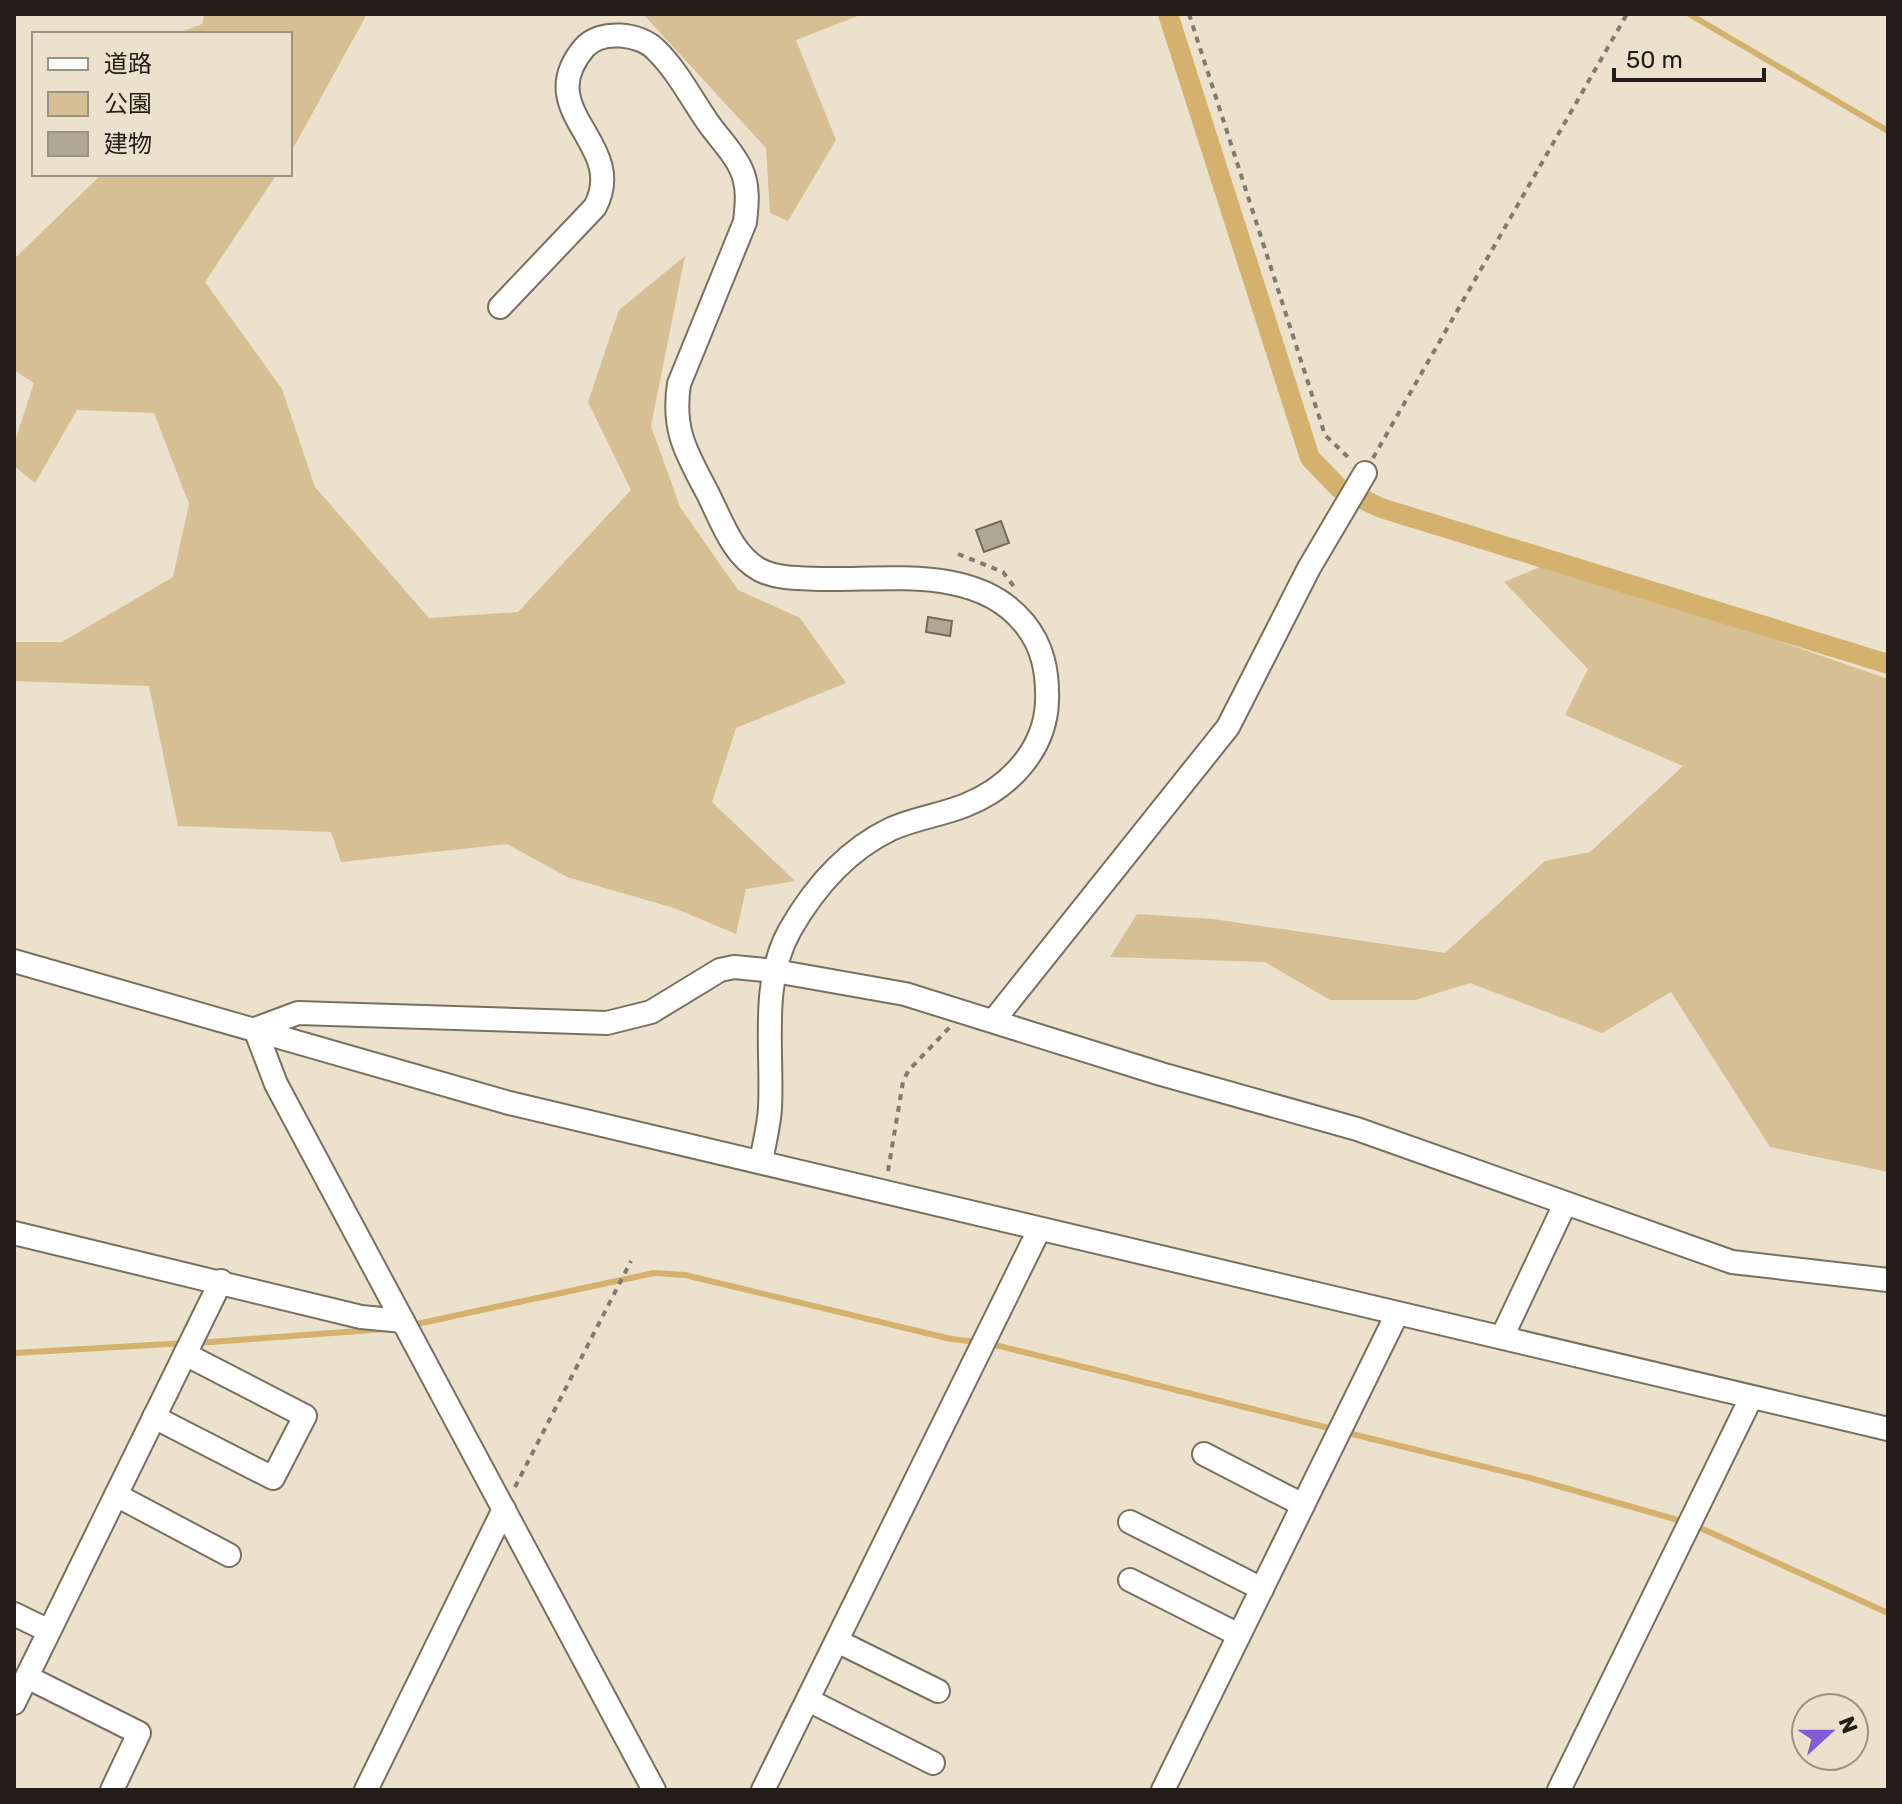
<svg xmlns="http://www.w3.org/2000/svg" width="1902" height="1804" font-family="Rubik,'Noto Sans JP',sans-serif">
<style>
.green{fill:#d6bf93}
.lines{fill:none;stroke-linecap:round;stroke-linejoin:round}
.stream{stroke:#d4b26d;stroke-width:6}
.canal{stroke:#d4b26d;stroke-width:20}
.building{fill:#b0a794;stroke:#726957;stroke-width:2}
.minor-casing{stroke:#79705e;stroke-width:26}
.path{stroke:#817a6d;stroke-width:4;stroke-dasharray:6 6;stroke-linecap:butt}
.minor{stroke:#fff;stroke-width:22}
</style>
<rect width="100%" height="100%" fill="#ebe1cd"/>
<g class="green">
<polygon points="205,14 367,14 290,154 290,34 175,34 202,24"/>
<polygon points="643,14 863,14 796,40 836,140 788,221 770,213 766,148"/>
<polygon points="102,174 277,174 205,282 282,389 315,487 429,618 518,612 631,490 588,402 619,310 685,256 651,426 680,507 738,590 800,618 846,683 736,728 712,802 795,881 746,889 736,934 674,908 567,877 507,844 341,862 331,832 178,826 149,686 14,681 16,642 62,642 173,577 189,504 154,413 77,410 35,483 14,466 14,444 34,383 14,370 14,259"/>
<polygon points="1552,562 1888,679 1888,1172 1770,1147 1671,992 1602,1033 1470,983 1415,1000 1330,1000 1265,962 1110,957 1137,914 1213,919 1445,953 1545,861 1590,852 1683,766 1565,715 1588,669 1504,582"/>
</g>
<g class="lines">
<g class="stream">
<polyline points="1689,14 1888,131"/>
<polyline points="412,1325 654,1273 685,1275 951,1339 987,1343 1333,1429"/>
<polyline points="197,1343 386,1329"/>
<polyline points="14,1353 186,1343"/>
<polyline points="1344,1432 1530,1478 1685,1522"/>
<polyline points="1696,1526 1888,1613"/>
</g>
<polyline class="canal" points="1168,14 1310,458 1339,488 1381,508 1888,664"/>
</g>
<g class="building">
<polygon points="1001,521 1009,543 984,552 976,530"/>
<polygon points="928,617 952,621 950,636 926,632"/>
</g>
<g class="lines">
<g class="minor-casing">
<g id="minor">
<path d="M 500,307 L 595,207 C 629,143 530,112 584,48 C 600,29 640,33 656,50 C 677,70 692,100 709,124 C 719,138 734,153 741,169 C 749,186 747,204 745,222 L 679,384 C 672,430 686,452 707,492 C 721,519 732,555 760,570 C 780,580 804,578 826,579 C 891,580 978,566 1024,623 C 1043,646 1048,672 1047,702 C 1045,750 1009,788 966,805 C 942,815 915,818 891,829 C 847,850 814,888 790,930 C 760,983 773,1050 770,1108 C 769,1126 764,1144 761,1162"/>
<polyline points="14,961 509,1103 1888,1429"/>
<polyline points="994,1020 1228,727 1309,568 1365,473"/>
<polyline points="255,1029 298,1013 607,1023 651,1012 720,970 734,967 775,971 905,994 1161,1074 1357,1129 1732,1262 1888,1280"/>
<polyline points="255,1029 276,1084 654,1790"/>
<polyline points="14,1233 361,1317 403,1321"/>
<polyline points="1502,1337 1565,1204"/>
<polyline points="154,1417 273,1478 305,1416 185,1354"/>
<polyline points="1204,1454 1303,1505"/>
<polyline points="116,1495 229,1555"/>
<polyline points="1130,1522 1262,1589"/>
<polyline points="1130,1580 1239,1635"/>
<polyline points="14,1614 49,1631"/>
<polyline points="837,1641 938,1691"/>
<polyline points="27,1677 139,1733 112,1790"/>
<polyline points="808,1700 933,1763"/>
<polyline points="14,1703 221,1281"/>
<polyline points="366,1790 504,1509"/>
<polyline points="763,1790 1039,1230"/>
<polyline points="1163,1790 1397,1314"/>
<polyline points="1559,1790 1751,1398"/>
</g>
</g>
<g class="path">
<polyline points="1189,14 1325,435 1350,459"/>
<polyline points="1373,458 1627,14"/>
<polyline points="958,554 1003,572 1015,588"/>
<polyline points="888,1171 903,1082 908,1071 950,1027"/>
<polyline points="515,1487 631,1261"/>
</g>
<use href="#minor" class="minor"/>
</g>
<rect width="1902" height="1804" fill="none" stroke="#221e17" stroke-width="32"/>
<rect x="32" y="32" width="260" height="144" fill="#ebe1cd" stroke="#9b9384" stroke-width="2"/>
<rect x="48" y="58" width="40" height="12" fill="#ffffff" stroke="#9b9384" stroke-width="2"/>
<text x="104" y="72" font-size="24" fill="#221e17">道路</text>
<rect x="48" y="92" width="40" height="24" fill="#d6bf93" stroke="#9b9384" stroke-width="2"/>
<text x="104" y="112" font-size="24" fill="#221e17">公園</text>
<rect x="48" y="132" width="40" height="24" fill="#b0a794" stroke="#9b9384" stroke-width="2"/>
<text x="104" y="152" font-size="24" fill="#221e17">建物</text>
<g transform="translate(1830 1732) rotate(69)"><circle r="38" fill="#ebe1cd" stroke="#9b9384" stroke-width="2"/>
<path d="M0-6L14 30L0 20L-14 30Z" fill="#825dd7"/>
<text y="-12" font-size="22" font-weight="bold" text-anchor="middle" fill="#221e17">N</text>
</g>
<path d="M1614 68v12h150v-12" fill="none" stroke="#221e17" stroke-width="4"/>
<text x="1626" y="68" font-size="24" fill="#221e17" stroke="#ebe1cd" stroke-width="6" paint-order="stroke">50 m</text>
</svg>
